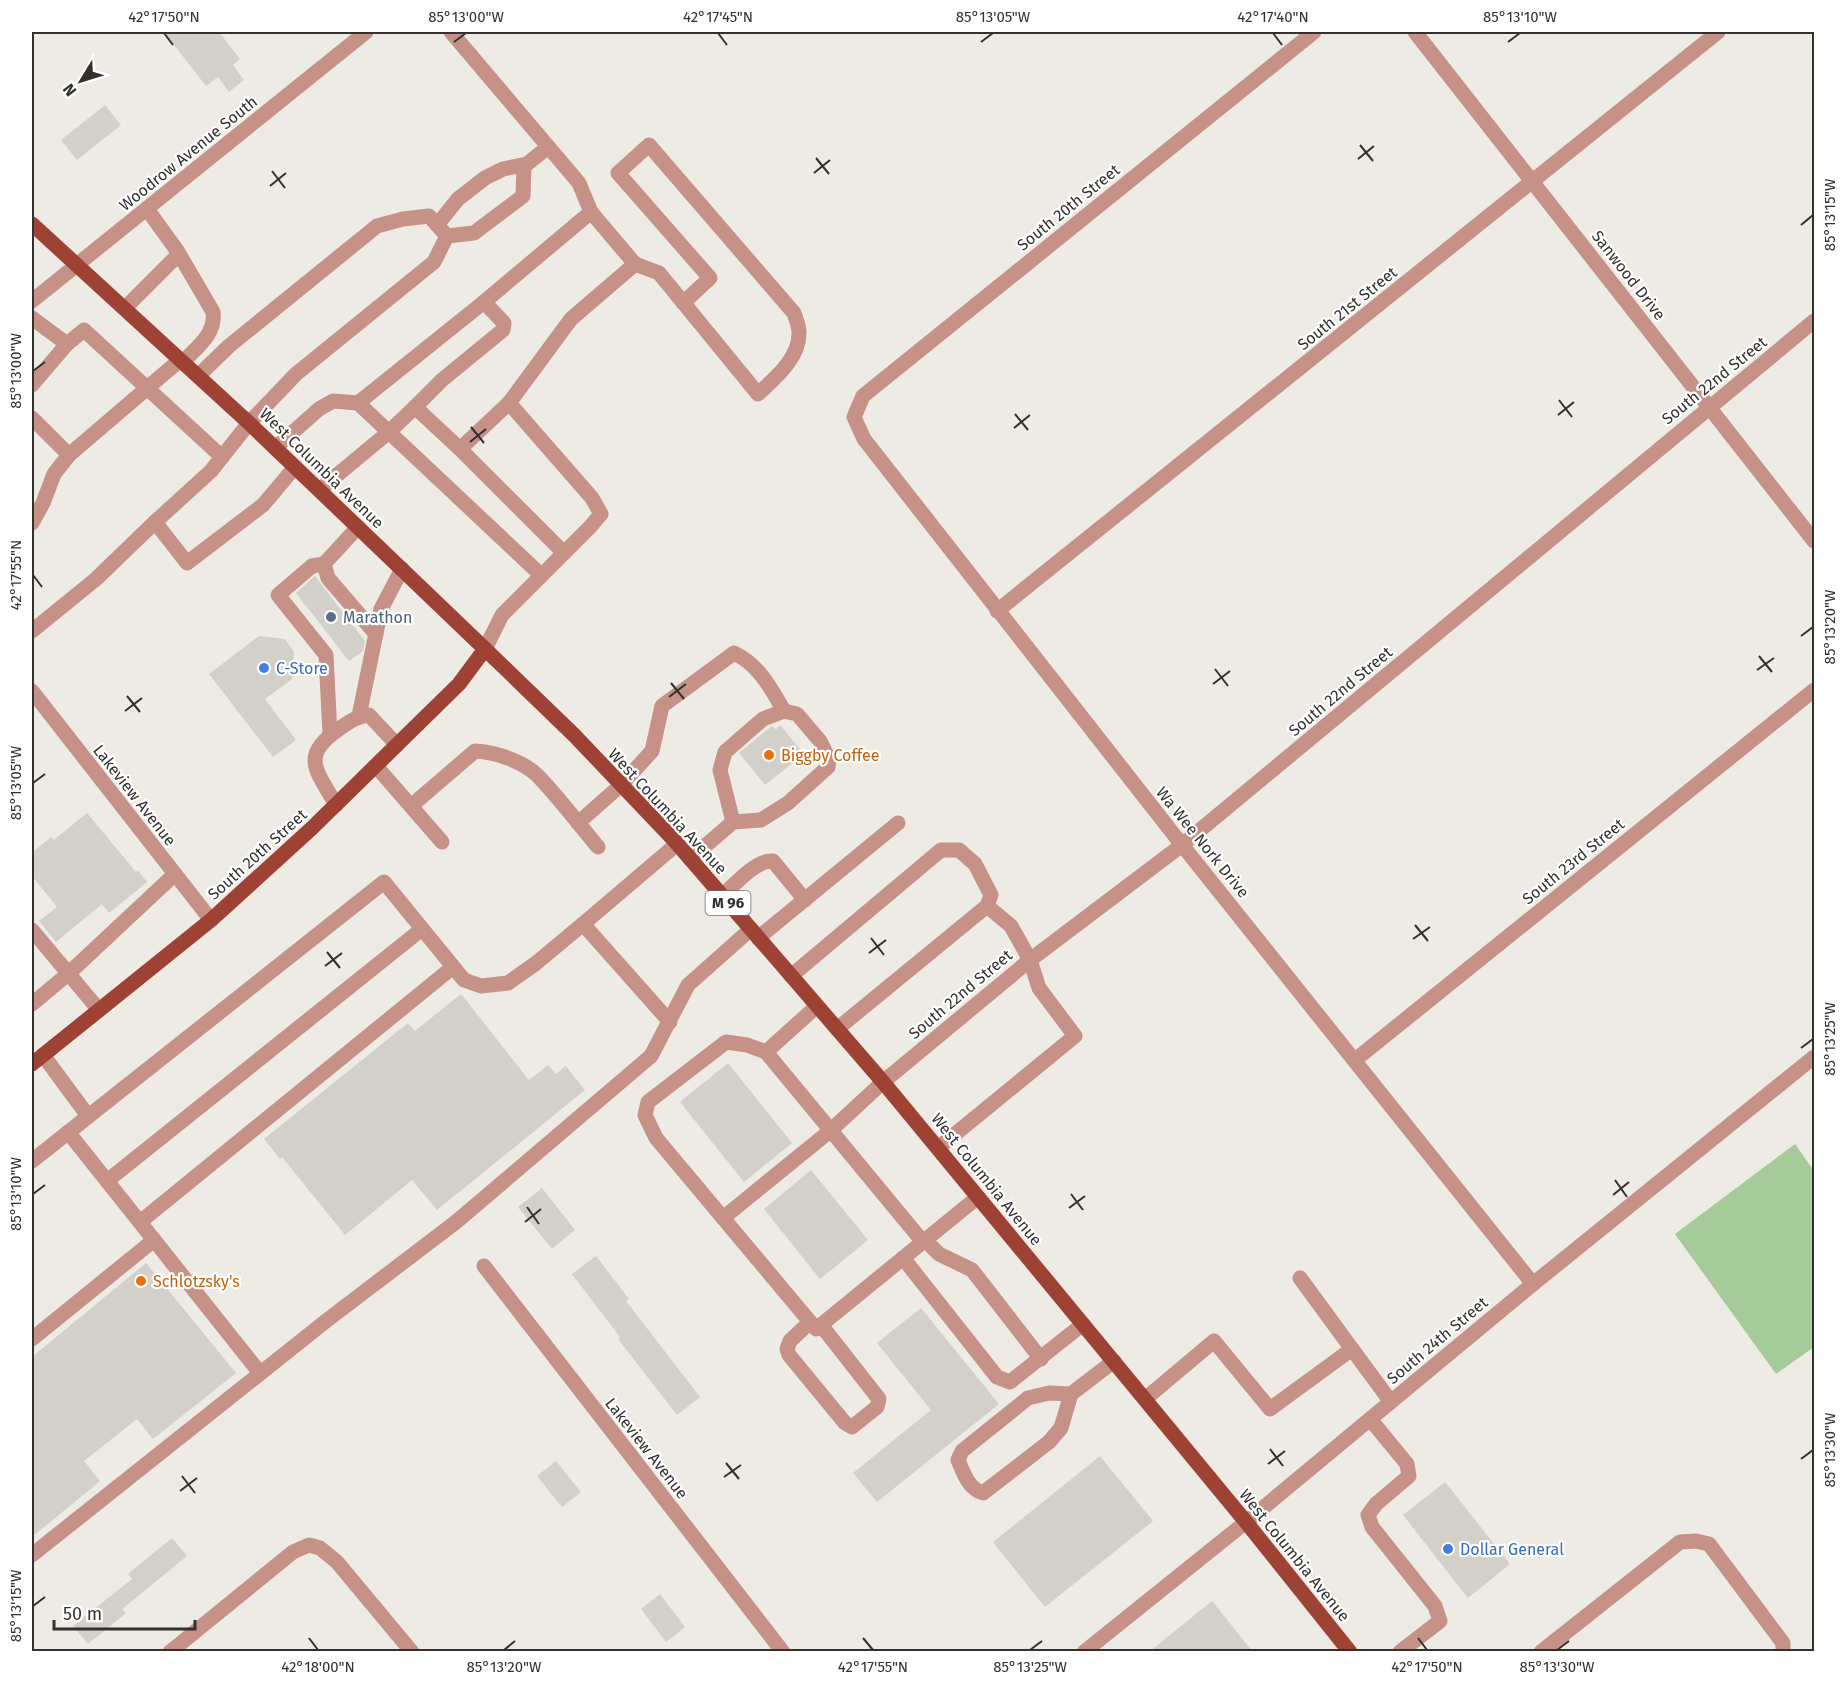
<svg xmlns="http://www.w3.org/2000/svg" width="1846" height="1683" font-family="'Fira Sans',sans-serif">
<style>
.green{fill:#a5cb99}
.building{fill:#d3cfc9}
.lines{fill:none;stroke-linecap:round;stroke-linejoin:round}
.minor{stroke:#c69187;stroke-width:15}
.major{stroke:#9e4234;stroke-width:15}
.ticks{fill:none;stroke:#33312f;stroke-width:2}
.service-dot{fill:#5c6f8a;stroke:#fff;stroke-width:2}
.shop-dot{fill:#3f7fe0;stroke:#fff;stroke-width:2}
.food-dot{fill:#e8710a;stroke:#fff;stroke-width:2}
.labels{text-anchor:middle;stroke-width:4.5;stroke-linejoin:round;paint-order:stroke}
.shield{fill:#fff;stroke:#706f6d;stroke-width:1.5}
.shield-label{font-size:15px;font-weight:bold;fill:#33312f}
.street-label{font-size:16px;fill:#33312f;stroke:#fff}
.service-label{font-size:16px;fill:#4e5e75;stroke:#fff;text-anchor:start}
.shop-label{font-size:16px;fill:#366cbe;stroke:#fff;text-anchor:start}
.food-label{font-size:16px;fill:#c56008;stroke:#fff;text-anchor:start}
.neatline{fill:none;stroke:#33312f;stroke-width:2}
.ticks-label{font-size:15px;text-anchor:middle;fill:#33312f}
</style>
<rect width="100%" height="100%" fill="#eeeae4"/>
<polygon class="green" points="1795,1144 1814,1171 1814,1347 1776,1374 1675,1234"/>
<g class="building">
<polygon points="164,32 219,32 240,59 233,65 244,80 229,92 218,77 206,86"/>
<polygon points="105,105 121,125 77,160 61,140"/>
<polygon points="315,576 365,641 363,651 349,661 296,593"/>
<polygon points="259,636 285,639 294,652 292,679 265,699 296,740 273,757 209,674"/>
<polygon points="780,725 800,749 796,752 800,757 765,785 739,753 772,726 776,729"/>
<polygon points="87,813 136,872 138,870 147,882 109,913 102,904 56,942 39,921 57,907 32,876 32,853 51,837 54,840"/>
<polygon points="461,994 529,1080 548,1065 556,1074 566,1066 585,1090 437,1210 412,1180 345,1235 282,1157 280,1159 264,1139 408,1023 415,1031"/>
<polygon points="728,1063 792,1143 744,1182 680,1102"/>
<polygon points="811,1170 868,1240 820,1279 764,1209"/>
<polygon points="542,1188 575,1230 552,1249 518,1207"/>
<polygon points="596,1256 629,1299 626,1301 700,1397 677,1415 618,1339 620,1337 572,1274"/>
<polygon points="146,1263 236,1373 153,1439 137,1419 84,1461 100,1481 32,1537 32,1357"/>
<polygon points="921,1308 999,1404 877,1502 853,1473 931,1410 877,1343"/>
<polygon points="1100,1456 1153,1521 1045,1607 993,1542"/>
<polygon points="556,1461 581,1492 562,1507 537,1476"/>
<polygon points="1445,1482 1510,1564 1468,1598 1403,1515"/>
<polygon points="172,1538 187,1556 122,1609 126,1613 88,1644 73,1626 132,1579 128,1574"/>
<polygon points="660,1594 685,1627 666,1642 641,1609"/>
<polygon points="1212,1601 1253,1652 1149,1652"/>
</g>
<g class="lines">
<g class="minor">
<polyline points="451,32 579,183 591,212"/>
<polyline points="1314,32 863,396 854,417 864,439 1182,845 1533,1284"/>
<polyline points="1415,32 1814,541"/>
<path d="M 147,209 L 178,252 L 213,312 C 216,334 197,347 183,362"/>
<polyline points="437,225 458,199 485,178 503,169 527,164 548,147"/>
<polyline points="447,236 474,233 523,196 524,165"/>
<path d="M 635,264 L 659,273 L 758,394 C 775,378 800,358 799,332 C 799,326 796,319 794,313 L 649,145 L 618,173 L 710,278 L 683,303"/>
<polyline points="32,301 366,32"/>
<polyline points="125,308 179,254"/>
<polyline points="32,318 67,344 84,330 222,457"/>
<polyline points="198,376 229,346 377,226 403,219 429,216 447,236 434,262 296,374 249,423 211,471 155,522 187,563 263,505 295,467"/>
<polyline points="32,385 67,344"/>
<polyline points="415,407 442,380 503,330 504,323 484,302"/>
<polyline points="32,418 69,455"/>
<polyline points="275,448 319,409 333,401 358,403"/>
<polyline points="460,449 564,553"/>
<polyline points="319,490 389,432 415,407 460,449 509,403"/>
<polyline points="32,523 43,503 54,474 69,455 180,360"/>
<polyline points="358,527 324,564 328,578 376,634"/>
<polyline points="324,564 312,566 278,595 326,655 330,735"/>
<polyline points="997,611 1718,32"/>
<polyline points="32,631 96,579 155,522"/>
<polyline points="485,649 502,615 590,527 601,514 592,498 509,403 571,319 635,264 591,212 484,302 358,403 541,575"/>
<polyline points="32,691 211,920"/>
<polyline points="359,716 381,609 402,569"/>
<polyline points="376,766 442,842"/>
<path d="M 336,805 C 317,771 299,756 339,729 C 349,722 357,716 369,715 L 397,745"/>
<path d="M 411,806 L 475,751 C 495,752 523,761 538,776 C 559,798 578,823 598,847"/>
<path d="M 578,823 L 621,785 L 652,751 L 662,706 L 734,653 C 758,664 771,688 784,711"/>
<polyline points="690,859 733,822 761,820 788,803 828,767 829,759 820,741 797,714 784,711 763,719 725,752 720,770 733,822"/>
<path d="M 722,896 C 734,885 757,859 773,861 L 805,900"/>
<polyline points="583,924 670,1022"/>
<polyline points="32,930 99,1010"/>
<polyline points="758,938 898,823"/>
<polyline points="791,976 941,850 959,850 975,864 991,895 987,906 837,1029"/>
<polyline points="32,1004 68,974 175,874"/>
<polyline points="817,1006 766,1052 747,1045 726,1042 648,1102 645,1115 656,1138 816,1329 978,1197"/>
<polyline points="766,1052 923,1242"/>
<polyline points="43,1055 88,1116"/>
<polyline points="1355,1060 1814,690"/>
<polyline points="68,1132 260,1373"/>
<polyline points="938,1148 1075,1036 1039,988 1030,960 1011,926 987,906"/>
<polyline points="32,1161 384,882 464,980 481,986 508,983 535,964 583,924 677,844"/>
<polyline points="107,1181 422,929"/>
<polyline points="723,1218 830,1131 883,1082 1030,960 1182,845 1814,321"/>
<polyline points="140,1222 453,967"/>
<polyline points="925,1240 939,1254 972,1270 1041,1359"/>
<polyline points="903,1258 997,1377 1010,1382 1083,1324"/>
<polyline points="484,1266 783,1652"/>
<polyline points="1300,1278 1352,1349"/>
<polyline points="810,1322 790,1341 787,1349 789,1355 845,1423 852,1427 877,1407 879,1399 821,1325"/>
<polyline points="32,1339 154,1240"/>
<path d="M 1071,1394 L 1049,1393 L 1028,1398 L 962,1451 L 958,1460 C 964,1474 968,1488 983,1493 L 1049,1442 L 1061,1428 L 1071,1394 L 1114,1361"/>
<polyline points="1145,1399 1214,1341 1270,1409 1352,1349 1391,1402"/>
<polyline points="1370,1419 1407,1464 1409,1476 1376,1504 1368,1515 1372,1527 1435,1606 1440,1621 1400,1652"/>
<polyline points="32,1555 326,1321 456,1222 651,1056 688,985 751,929"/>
<polyline points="170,1652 293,1552 309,1545 320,1548 337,1562 412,1652"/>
<polyline points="1084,1652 1246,1522 1533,1284 1814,1057"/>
<polyline points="1541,1652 1680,1542 1696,1541 1709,1544 1783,1643 1783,1652"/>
</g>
<g class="major">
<polyline points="32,224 249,423 485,649 574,735 674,840 883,1082 1246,1522 1350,1652"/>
<polyline points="32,1064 211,920 312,828 459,684 485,649"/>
</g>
</g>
<path class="ticks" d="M 164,33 L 173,45M 718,33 L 727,45M 1273,33 L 1282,45M 454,42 L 466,33M 981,42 L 993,33M 1508,42 L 1520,33M 1360,145 L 1373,161M 816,158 L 829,174M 1358,159 L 1374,146M 272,171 L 285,188M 814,173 L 830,160M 270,186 L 286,173M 1801,225 L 1813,215M 33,371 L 45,362M 1559,400 L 1572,417M 1015,414 L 1028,430M 1558,415 L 1574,402M 471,427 L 484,443M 1014,428 L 1030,415M 470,442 L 486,429M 33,575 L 42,587M 1801,636 L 1813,627M 1759,656 L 1772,672M 1215,669 L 1228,686M 1757,670 L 1774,658M 671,683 L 684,699M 1213,684 L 1230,671M 127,696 L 140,712M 669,697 L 686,684M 125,711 L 142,698M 33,783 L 45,774M 1415,925 L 1428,941M 871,938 L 884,955M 1413,939 L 1430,927M 327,952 L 340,968M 869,953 L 886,940M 325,966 L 342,953M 1801,1048 L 1813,1039M 1615,1180 L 1627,1197M 33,1194 L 45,1185M 1071,1194 L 1083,1210M 1613,1195 L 1629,1182M 527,1207 L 539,1224M 1069,1208 L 1085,1196M 525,1222 L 541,1209M 1270,1449 L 1283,1466M 1801,1459 L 1813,1450M 726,1463 L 739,1479M 1268,1464 L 1285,1451M 182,1476 L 195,1493M 724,1477 L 741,1465M 180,1491 L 197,1478M 33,1606 L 45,1597M 309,1638 L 318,1650M 863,1638 L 873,1650M 1418,1638 L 1427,1650M 504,1650 L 515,1641M 1030,1650 L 1042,1641M 1557,1650 L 1569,1641"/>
<circle class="service-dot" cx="331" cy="617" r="6"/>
<g class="shop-dot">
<circle cx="264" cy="668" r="6"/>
<circle cx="1448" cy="1549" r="6"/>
</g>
<g class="food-dot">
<circle cx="769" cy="755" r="6"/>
<circle cx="141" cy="1281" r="6"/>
</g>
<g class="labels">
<rect class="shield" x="705.5" y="891" width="45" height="24" rx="4.5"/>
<g class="shield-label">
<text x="728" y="908">M 96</text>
</g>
<g class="street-label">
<text transform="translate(188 153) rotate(-39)" y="6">Woodrow Avenue South</text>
<text transform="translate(1068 207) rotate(-39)" y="6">South 20th Street</text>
<text transform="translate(1629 275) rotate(52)" y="6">Sanwood Drive</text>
<text transform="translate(1347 308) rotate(-39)" y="6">South 21st Street</text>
<text transform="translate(1714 380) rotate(-39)" y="6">South 22nd Street</text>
<text transform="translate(322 468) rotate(44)" y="6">West Columbia Avenue</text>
<text transform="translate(1340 691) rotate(-40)" y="6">South 22nd Street</text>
<text transform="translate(135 795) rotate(52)" y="6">Lakeview Avenue</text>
<text transform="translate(668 811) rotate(47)" y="6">West Columbia Avenue</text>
<text transform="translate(1203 842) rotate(51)" y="6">Wa Wee Nork Drive</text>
<text transform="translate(257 854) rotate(-42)" y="6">South 20th Street</text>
<text transform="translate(1573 861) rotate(-39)" y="6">South 23rd Street</text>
<text transform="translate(960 994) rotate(-40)" y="6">South 22nd Street</text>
<text transform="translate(987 1179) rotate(51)" y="6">West Columbia Avenue</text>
<text transform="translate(1437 1340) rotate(-40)" y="6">South 24th Street</text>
<text transform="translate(647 1448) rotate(52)" y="6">Lakeview Avenue</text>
<text transform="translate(1295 1555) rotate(51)" y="6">West Columbia Avenue</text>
</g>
<g class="service-label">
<text x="343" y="623">Marathon</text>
</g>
<g class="shop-label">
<text x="276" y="674">C-Store</text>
<text x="1460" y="1555">Dollar General</text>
</g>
<g class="food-label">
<text x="781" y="761">Biggby Coffee</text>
<text x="153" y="1287">Schlotzsky's</text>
</g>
</g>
<rect width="1846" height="1683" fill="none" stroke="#ffffff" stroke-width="66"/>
<g transform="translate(81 81) rotate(232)" stroke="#ffffff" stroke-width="4.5" paint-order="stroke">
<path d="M0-4.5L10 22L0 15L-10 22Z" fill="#33312f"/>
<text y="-9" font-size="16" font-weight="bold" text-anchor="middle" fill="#33312f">N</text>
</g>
<path d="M54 1620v9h141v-9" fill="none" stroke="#33312f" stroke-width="3"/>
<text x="63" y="1620" font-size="18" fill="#33312f" stroke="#ffffff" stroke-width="4.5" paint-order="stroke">50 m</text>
<rect x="33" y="33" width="1780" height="1617" class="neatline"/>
<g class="ticks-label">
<text x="164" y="22">42°17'50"N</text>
<text x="466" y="22">85°13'00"W</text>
<text x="718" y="22">42°17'45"N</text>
<text x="993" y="22">85°13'05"W</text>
<text x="1273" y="22">42°17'40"N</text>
<text x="1520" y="22">85°13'10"W</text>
<text transform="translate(1830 215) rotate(-90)" y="5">85°13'15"W</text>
<text transform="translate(16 371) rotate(-90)" y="5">85°13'00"W</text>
<text transform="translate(16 575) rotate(-90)" y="5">42°17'55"N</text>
<text transform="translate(1830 627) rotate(-90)" y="5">85°13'20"W</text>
<text transform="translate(16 783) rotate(-90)" y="5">85°13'05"W</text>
<text transform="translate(1830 1039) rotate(-90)" y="5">85°13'25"W</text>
<text transform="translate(16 1194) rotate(-90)" y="5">85°13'10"W</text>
<text transform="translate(1830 1450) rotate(-90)" y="5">85°13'30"W</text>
<text transform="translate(16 1606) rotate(-90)" y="5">85°13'15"W</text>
<text x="318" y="1672">42°18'00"N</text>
<text x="504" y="1672">85°13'20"W</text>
<text x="873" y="1672">42°17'55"N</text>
<text x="1030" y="1672">85°13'25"W</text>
<text x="1427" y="1672">42°17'50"N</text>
<text x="1557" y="1672">85°13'30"W</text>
</g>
</svg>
